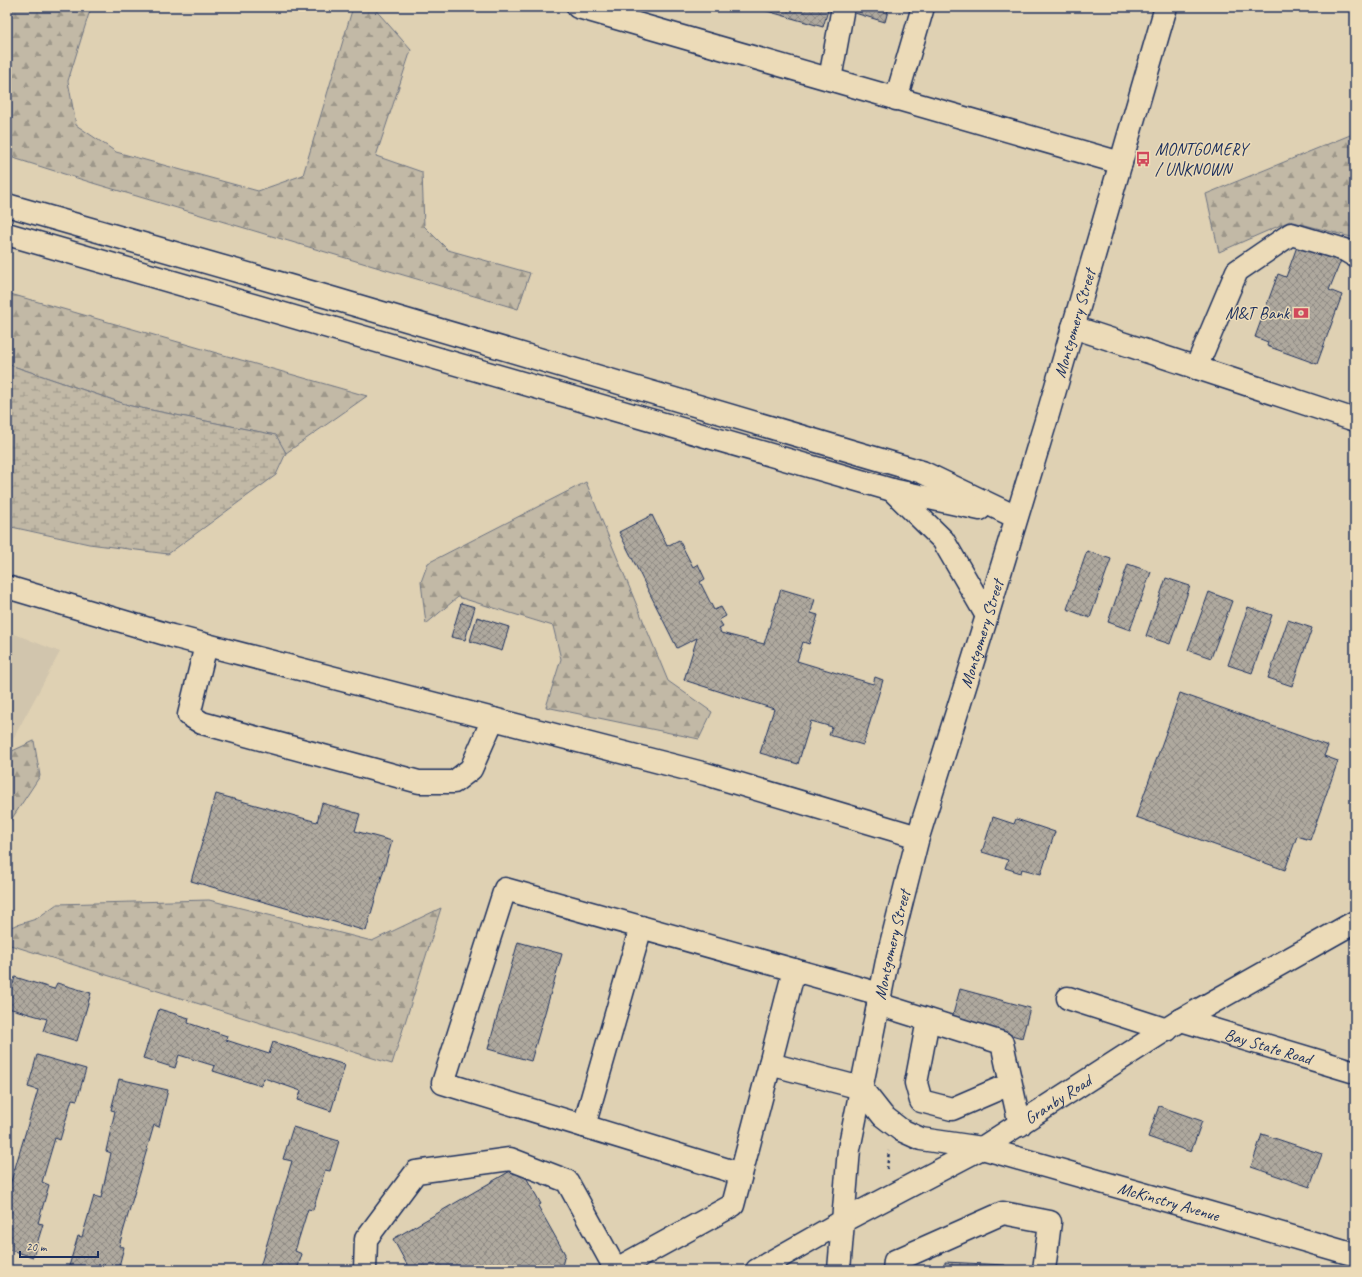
<svg xmlns="http://www.w3.org/2000/svg" width="1362" height="1277" font-family="Caveat,sans-serif">
<style>
.built{fill:#d1c5ad}
.forest{fill:url(#forest-firs);stroke:#6e7482}
.wetland{fill:url(#wetland-marsh);stroke:#6e7482}
.building{fill:url(#building-cross-hatch);stroke:#1b2f5e}
.lines{fill:none;stroke-linecap:round;stroke-linejoin:round}
.minor-casing{stroke:#1b2f5e;stroke-width:25}
.major-casing{stroke:#1b2f5e;stroke-width:25}
.path{stroke:#1b2f5e;stroke-width:2.5;stroke-dasharray:3 3;stroke-linecap:butt}
.minor{stroke:#ecdbb8;stroke-width:22}
.major{stroke:#ecdbb8;stroke-width:22}
.labels{text-anchor:middle;stroke-width:3;stroke-linejoin:round;paint-order:stroke}
.poi-label{font-size:17px;fill:#1b2f5e;stroke:#ecdbb8;text-anchor:start}
.street-label{font-size:17px;fill:#1b2f5e;stroke:#ecdbb8}
</style>
<defs>
<pattern id="forest-firs" width="22" height="20" patternUnits="userSpaceOnUse"><rect width="22" height="20" fill="#c2b9a6"/><path d="M5 1l3.5 6h-7zM16 11l3.5 6h-7z" fill="#9d978a"/></pattern>
<pattern id="wetland-marsh" width="20" height="14" patternUnits="userSpaceOnUse"><rect width="20" height="14" fill="#c2b9a6"/><path d="M1 5h8M5 5V1M11 12h8M15 12V8" fill="none" stroke="#9d978a"/></pattern>
<pattern id="building-cross-hatch" width="8" height="8" patternUnits="userSpaceOnUse"><rect width="8" height="8" fill="#afa99e"/><path d="M0 0l8 8M0 8l8-8" fill="none" stroke="#8e8a84"/></pattern>
</defs>
<rect width="100%" height="100%" fill="#dfd1b3"/>
<filter id="ink" filterUnits="userSpaceOnUse"><feTurbulence type="fractalNoise" baseFrequency=".025" numOctaves="2"/><feDisplacementMap in="SourceGraphic" scale="8" xChannelSelector="R" yChannelSelector="G"/><feConvolveMatrix kernelMatrix="1 2 1 2 8 2 1 2 1" color-interpolation-filters="sRGB"/></filter>
<g filter="url(#ink)">
<polygon class="built" points="7,631 60,652 7,750"/>
<g class="forest">
<polygon points="7,7 91,7 68,81 76,125 116,152 258,191 303,175 353,7 373,7 411,50 376,156 422,172 424,226 448,250 530,273 518,309 96,184 7,156"/>
<polygon points="1355,133 1355,238 1290,221 1219,252 1206,194"/>
<polygon points="7,293 367,396 286,453 275,435 131,406 7,364"/>
<polygon points="586,482 668,681 712,712 699,739 546,707 561,659 553,626 458,597 426,624 421,582 428,563"/>
<polygon points="34,741 40,776 7,826 7,757 10,752"/>
<polygon points="209,900 372,941 441,908 392,1064 7,944 7,928 36,919 57,904"/>
</g>
<polygon class="wetland" points="7,364 131,406 276,435 286,453 276,475 168,554 89,544 7,526"/>
<g class="building">
<polygon points="753,7 829,7 823,27"/>
<polygon points="846,7 889,7 885,22 848,11"/>
<polygon points="1299,241 1342,258 1329,290 1342,295 1317,364 1267,346 1268,342 1255,337 1278,274 1286,277"/>
<polygon points="652,515 667,546 679,540 693,567 698,564 705,579 700,582 714,610 721,607 726,616 719,620 723,626 719,628 721,633 764,644 781,589 815,599 811,613 818,615 809,644 803,642 797,661 873,684 875,677 883,680 863,745 829,735 832,727 811,721 798,764 760,753 774,709 684,680 697,638 677,648 619,532"/>
<polygon points="1087,551 1111,559 1090,618 1067,609"/>
<polygon points="1128,564 1151,572 1130,630 1108,622"/>
<polygon points="1166,578 1190,586 1170,644 1146,636"/>
<polygon points="1209,592 1232,601 1211,658 1188,650"/>
<polygon points="461,603 475,607 465,640 451,637"/>
<polygon points="1248,607 1272,615 1252,673 1228,665"/>
<polygon points="477,617 509,627 502,651 470,641"/>
<polygon points="1288,620 1312,628 1292,686 1268,678"/>
<polygon points="1180,693 1328,746 1324,756 1338,761 1310,840 1297,836 1285,870 1136,817"/>
<polygon points="216,794 317,822 322,803 360,814 355,831 392,841 366,931 191,881"/>
<polygon points="993,817 1014,824 1016,819 1055,832 1041,874 1022,869 1021,873 1005,868 1008,860 982,852"/>
<polygon points="518,942 562,954 531,1061 488,1049"/>
<polygon points="15,977 54,989 57,983 91,993 77,1041 43,1031 47,1019 8,1008 7,1012 7,982 13,984"/>
<polygon points="960,989 1030,1008 1022,1038 952,1018"/>
<polygon points="159,1009 189,1018 188,1023 227,1036 226,1040 269,1054 273,1042 345,1065 331,1111 298,1100 301,1091 264,1078 261,1086 213,1071 215,1066 179,1055 175,1068 143,1058"/>
<polygon points="37,1055 86,1069 77,1100 72,1099 60,1140 55,1138 42,1182 49,1185 38,1223 43,1224 33,1257 7,1249 7,1195 38,1090 28,1087"/>
<polygon points="119,1079 168,1090 159,1127 154,1125 119,1246 124,1247 118,1270 84,1270 69,1266 78,1236 82,1237 94,1196 101,1198 111,1153 106,1151 115,1111 111,1110"/>
<polygon points="1159,1106 1202,1121 1191,1152 1148,1137"/>
<polygon points="293,1127 339,1141 330,1171 325,1170 313,1210 308,1209 295,1251 302,1254 297,1270 259,1270 292,1161 283,1159"/>
<polygon points="1262,1134 1322,1154 1310,1187 1251,1167"/>
<polygon points="512,1170 514,1174 522,1170 541,1204 538,1206 565,1254 561,1270 410,1270 393,1239"/>
<polygon points="945,1262 1005,1265 1004,1270 914,1270 916,1267 945,1270"/>
</g>
<g class="lines">
<g class="minor-casing">
<g id="minor">
<polyline points="578,7 1121,163"/>
<polyline points="830,79 843,7"/>
<polyline points="896,99 923,7"/>
<polyline points="1073,327 1355,420"/>
<polyline points="1196,368 1237,271 1291,234 1345,250 1355,256"/>
<polyline points="7,587 172,636 706,774 918,837"/>
<polyline points="206,645 189,715 202,723 419,782 454,782 471,769 493,719"/>
<polyline points="1068,998 1167,1030"/>
<polyline points="878,1004 1002,1043 1020,1125"/>
<polyline points="928,1020 916,1083 921,1101 952,1109 1010,1084"/>
<path id="s1" d="M 1181,1020 L 1355,1072"/>
<polyline points="770,1064 794,970"/>
<polyline points="584,1126 641,927"/>
<path id="s2" d="M 982,1148 L 1196,1209 L 1355,1255"/>
<polyline points="741,1174 443,1083 505,889 880,994"/>
<polyline points="365,1270 366,1239 416,1172 510,1159 567,1181 616,1270"/>
<polyline points="615,1270 733,1205 770,1064 861,1088"/>
<polyline points="894,1270 895,1261 1003,1213 1050,1222 1044,1270"/>
</g>
</g>
<g class="major-casing">
<g id="major">
<polyline points="7,205 328,297 922,472 1016,517"/>
<polyline points="7,234 892,490 980,509"/>
<polyline points="892,490 943,540 987,616"/>
<polyline points="861,1088 883,1116 901,1130 921,1139 982,1148"/>
<path id="s3" d="M 757,1270 L 843,1221 L 982,1148 L 1181,1020 L 1355,922"/>
<path id="s4" d="M 839,1270 L 849,1149 L 888,956 L 918,837 L 987,616 L 1048,414 L 1166,7"/>
</g>
</g>
<polyline class="path" points="887,1169 889,1151"/>
<use href="#minor" class="minor"/>
<use href="#major" class="major"/>
</g>
</g>
<defs>
<g id="bus-bare" transform="scale(1.2)"><path d="M-5-6H5V4H4V6H2V4H-2V6H-4V4H-5ZM-3.5-4V0h7V-4ZM-3.5 1.2v1.5H-2V1.2ZM2 1.2v1.5H3.5V1.2Z" fill="#d1495b" stroke="#ecdbb8" stroke-width="2.5" paint-order="stroke"/></g>
<g id="bank-bare" transform="scale(1.2)"><path d="M-6-4H6V4H-6ZM0-2.3a2.3 2.3 0 1 0 0 4.6a2.3 2.3 0 1 0 0-4.6Z" fill="#d1495b" stroke="#ecdbb8" stroke-width="2.5" paint-order="stroke"/></g>
</defs>
<g fill-rule="evenodd">
<use href="#bus-bare" x="1143" y="159"/>
<use href="#bank-bare" x="1301" y="313"/>
</g>
<g class="labels">
<g class="poi-label">
<text x="1155" y="155">MONTGOMERY<tspan x="1155" dy="20">/ UNKNOWN</tspan></text>
<text x="1289" y="319" text-anchor="end">M&amp;T Bank</text>
</g>
<g class="street-label">
<text dy="6" stroke="none"><textPath href="#s4" startOffset="978">Montgomery Street</textPath></text>
<text dy="6" stroke="none"><textPath href="#s4" startOffset="654">Montgomery Street</textPath></text>
<text dy="6" stroke="none"><textPath href="#s4" startOffset="330">Montgomery Street</textPath></text>
<text dy="6" stroke="none"><textPath href="#s1" startOffset="91">Bay State Road</textPath></text>
<text dy="6" stroke="none"><textPath href="#s3" startOffset="346">Granby Road</textPath></text>
<text dy="6" stroke="none"><textPath href="#s2" startOffset="194">McKinstry Avenue</textPath></text>
</g>
</g>
<rect width="1362" height="1277" fill="none" stroke="#ecdbb8" stroke-width="24"/>
<rect x="12" y="12" width="1338" height="1253" fill="none" stroke="#1b2f5e" stroke-width="1.5" filter="url(#ink)"/>
<path d="M20 1251v6h78v-6" fill="none" stroke="#1b2f5e" stroke-width="2"/>
<text x="26" y="1251" font-size="12" fill="#1b2f5e" stroke="#ecdbb8" stroke-width="3" paint-order="stroke">20 m</text>
</svg>
